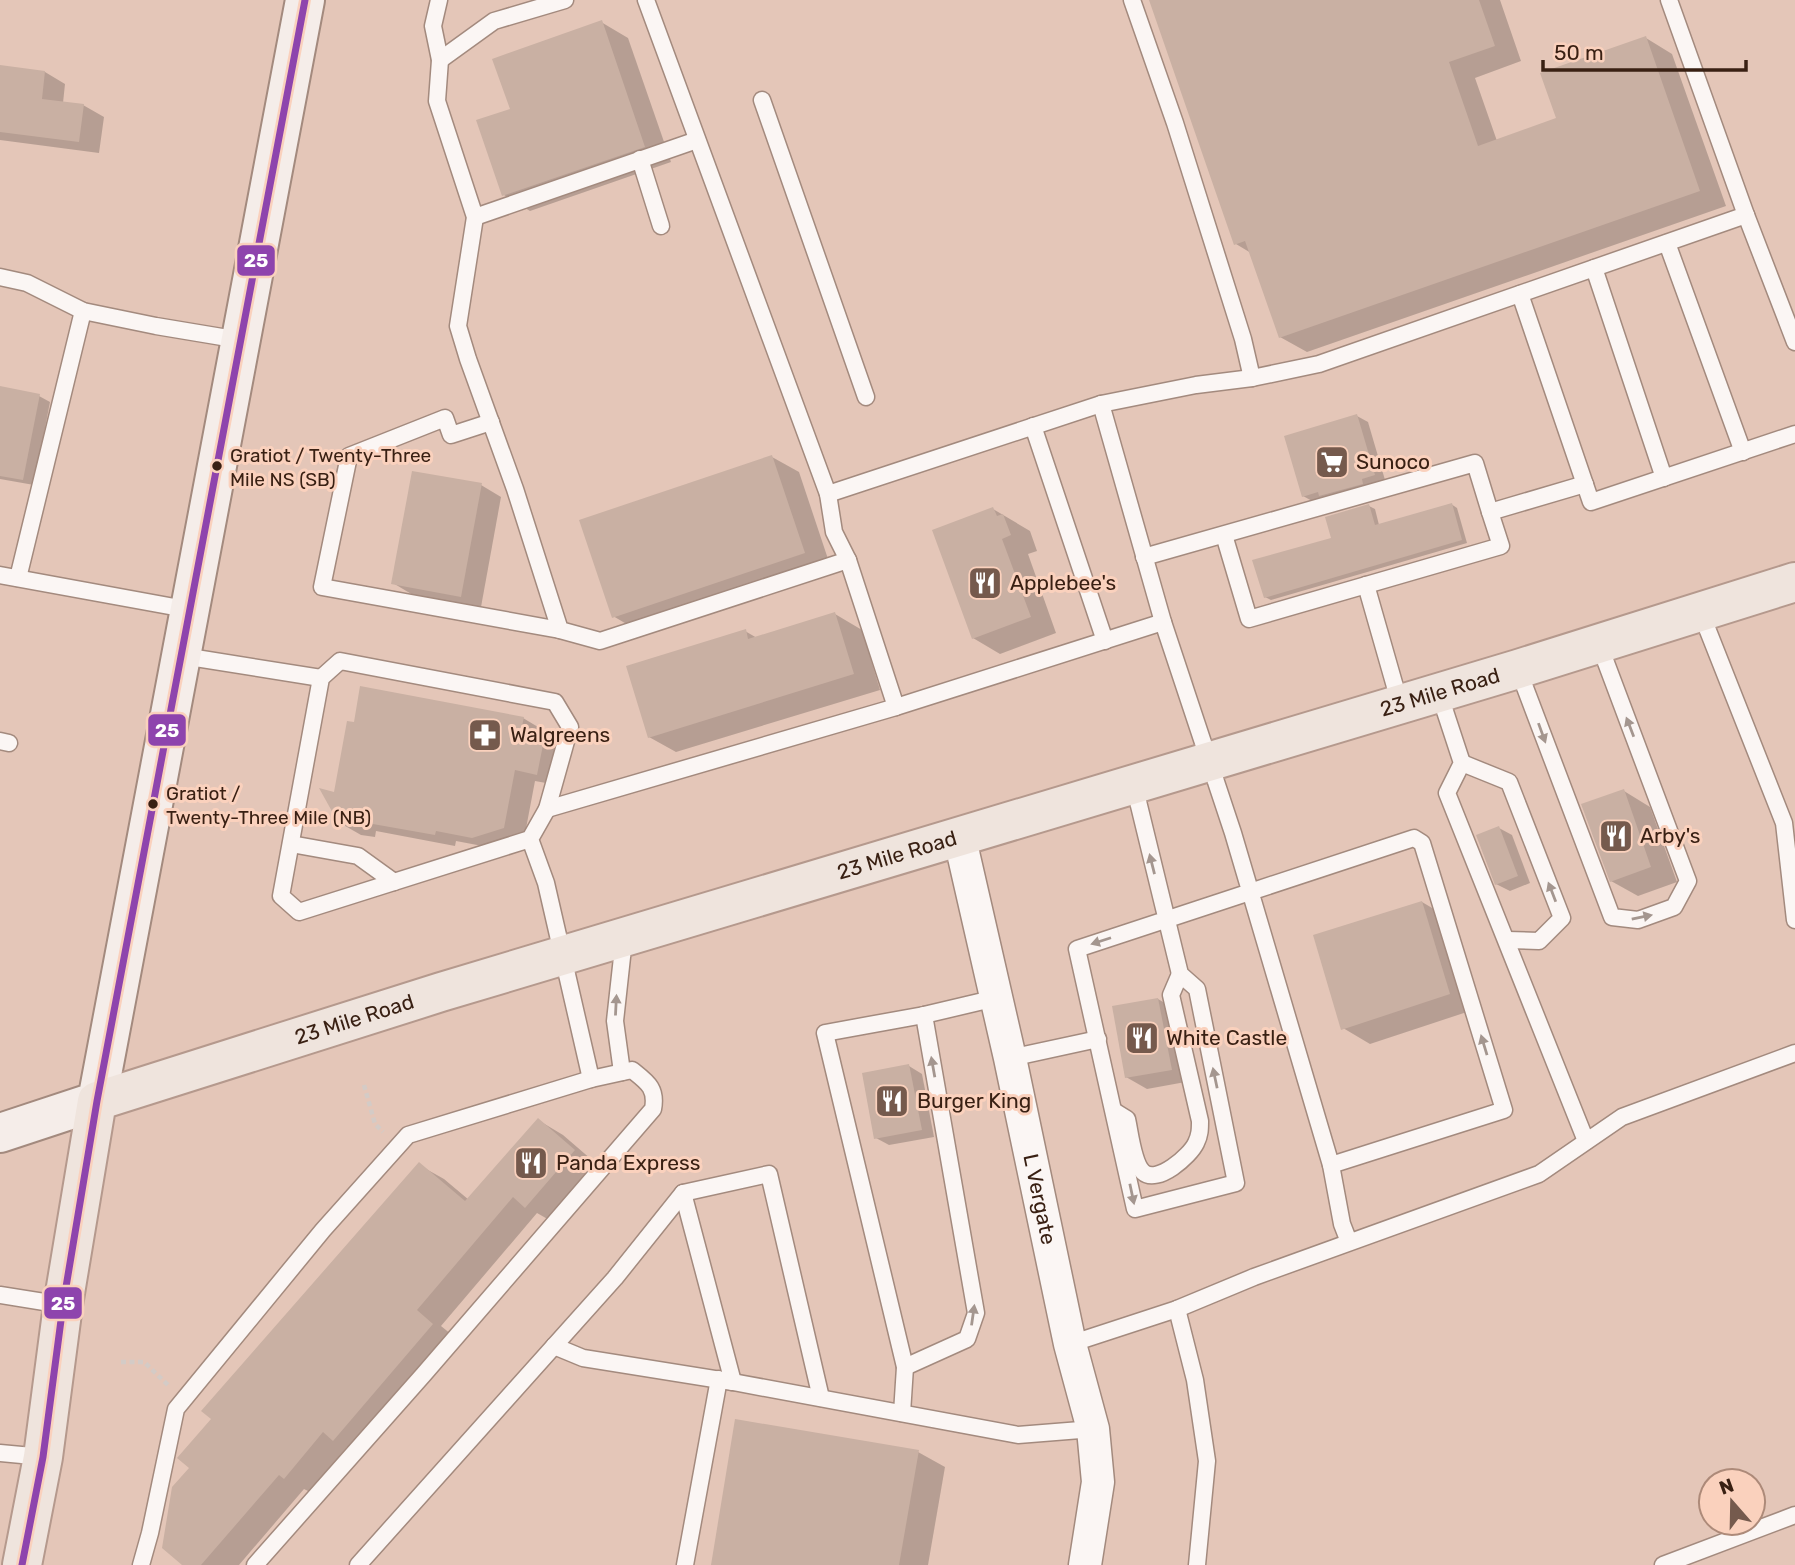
<svg xmlns="http://www.w3.org/2000/svg" width="1795" height="1565" font-family="Rubik,sans-serif">
<style>
.shadow{fill:#0003}
.building{fill:#c9b0a3}
.lines{fill:none;stroke-linecap:round;stroke-linejoin:round}
.lane-casing{stroke:#a38a7e;stroke-width:19}
.street-casing{stroke:#a38a7e;stroke-width:35}
.secondary-casing{stroke:#a38a7e;stroke-width:42}
.primary-casing{stroke:#b5998d;stroke-width:42}
.path{stroke:#d4cbc6;stroke-width:4.5;stroke-dasharray:5 3.5;stroke-linecap:butt}
.lane{stroke:#fbf6f4;stroke-width:16}
.street{stroke:#fbf6f4;stroke-width:32}
.secondary{stroke:#f5ede9;stroke-width:38}
.primary{stroke:#efe4dd;stroke-width:38}
.bus-1-casing{stroke:#fad1bd;stroke-width:12}
.bus-1{stroke:#8e44ad;stroke-width:7}
.oneway{fill:#a4968f}
.bus-dot{fill:#392013;stroke:#fad1bd;stroke-width:2.5}
.labels{text-anchor:middle;stroke-width:6;stroke-linejoin:round;paint-order:stroke}
.bus-label{font-size:19px;fill:#392013;stroke:#fad1bd;text-anchor:start}
.poi-label{font-size:21px;fill:#392013;stroke:#fad1bd;text-anchor:start}
.street-label{font-size:21px;fill:#392013;stroke:#fad1bd}
.line-badge{stroke:#fad1bd;stroke-width:2.5}
.badge-label{font-size:19px;text-anchor:middle;font-weight:bold;fill:#fff}
</style>
<rect width="100%" height="100%" fill="#e4c6b8"/>
<g class="shadow">
<polygon points="1150,0 1500,0 1521,61 1475,78 1497,141 1558,119 1646,38 1672,54 1726,206 1307,352 1280,337 1251,253 1236,244"/>
<polygon points="601,22 628,38 671,162 530,211 504,195 512,110"/>
<polygon points="0,67 45,72 65,84 63,103 83,105 104,117 99,153 0,140"/>
<polygon points="0,388 39,396 50,402 34,485 0,479"/>
<polygon points="1357,416 1368,422 1385,480 1314,502 1303,496"/>
<polygon points="772,457 799,472 831,568 640,632 613,616"/>
<polygon points="481,485 501,497 481,607 413,595 393,583"/>
<polygon points="1451,504 1457,508 1467,543 1271,600 1265,597 1369,506 1375,509 1379,525"/>
<polygon points="993,509 1030,531 1037,551 1028,554 1056,633 1000,654 973,638"/>
<polygon points="835,614 862,630 880,690 676,752 649,737 745,631 757,638"/>
<polygon points="523,718 543,730 542,741 563,753 557,785 535,781 524,839 493,848 456,841 455,846 376,831 375,837 361,835 340,823 335,794"/>
<polygon points="1624,791 1650,807 1677,882 1638,896 1611,881"/>
<polygon points="1499,828 1512,835 1530,883 1510,891 1496,884"/>
<polygon points="1422,902 1449,918 1476,1009 1370,1044 1343,1028"/>
<polygon points="1158,999 1178,1011 1191,1081 1147,1089 1126,1077"/>
<polygon points="909,1066 922,1074 934,1137 889,1145 876,1138"/>
<polygon points="538,1120 563,1135 599,1166 551,1221 537,1213 441,1326 457,1339 360,1455 347,1447 310,1492 304,1489 239,1565 185,1565 191,1468 419,1165 444,1179 469,1200"/>
<polygon points="918,1452 945,1467 928,1565 713,1565"/>
</g>
<g class="building">
<polygon points="1149,0 1479,0 1495,46 1449,62 1478,146 1556,118 1540,73 1646,36 1700,191 1279,338 1245,241 1234,245"/>
<polygon points="602,20 645,147 502,196 476,120 510,109 492,59"/>
<polygon points="0,65 45,71 42,99 84,104 79,142 0,132"/>
<polygon points="0,386 40,394 23,480 0,476"/>
<polygon points="1357,414 1375,475 1362,479 1363,484 1319,496 1318,492 1302,497 1284,436"/>
<polygon points="772,455 805,553 612,618 579,520"/>
<polygon points="412,471 482,483 461,597 391,584"/>
<polygon points="1452,503 1462,540 1264,598 1252,560 1331,538 1325,517 1369,504 1375,525"/>
<polygon points="993,507 997,516 1003,514 1011,535 1002,539 1031,617 972,639 932,530"/>
<polygon points="835,612 854,674 648,738 626,666 746,629 748,639"/>
<polygon points="360,686 524,717 520,735 544,740 537,775 515,770 504,828 472,838 436,831 435,835 356,821 355,827 339,824 319,788 334,792 347,721 354,722"/>
<polygon points="1624,789 1651,867 1610,882 1581,804"/>
<polygon points="1499,826 1518,876 1495,885 1476,835"/>
<polygon points="1422,901 1450,994 1341,1030 1313,935"/>
<polygon points="1158,998 1172,1070 1125,1078 1112,1006"/>
<polygon points="909,1064 922,1130 874,1139 862,1073"/>
<polygon points="538,1118 575,1150 525,1208 513,1197 417,1310 433,1324 333,1441 323,1432 284,1479 279,1475 201,1565 182,1565 162,1548 172,1487 189,1468 177,1458 211,1419 201,1411 419,1162 465,1201"/>
<polygon points="735,1419 919,1450 899,1565 711,1565"/>
</g>
<g class="lines">
<g class="lane-casing">
<g id="lane">
<polyline points="439,0 433,26 440,60 437,101 475,217 458,326 468,359 515,489 560,630 600,641 848,560"/>
<polyline points="646,0 828,494 834,532 848,560 896,707"/>
<polyline points="1132,0 1175,123 1243,339 1252,378"/>
<polyline points="1669,0 1746,215 1795,342"/>
<polyline points="440,60 494,21 565,0"/>
<polyline points="762,100 866,397"/>
<polyline points="640,159 661,226"/>
<polyline points="475,217 697,140"/>
<polyline points="1667,243 1743,452"/>
<polyline points="1594,268 1664,478"/>
<polyline points="0,277 27,283 83,311 156,326 240,340"/>
<polyline points="1520,294 1591,502 1795,434"/>
<path d="M 1101,404 L 1163,622 L 1233,833 L 1331,1165 L 1504,1110 L 1422,843 L 1414,838 C 1302,875 1189,912 1077,949 L 1135,1209 L 1236,1183 L 1197,989 L 1180,974 L 1134,785"/>
<polyline points="491,422 451,435 445,418 349,456 322,587 560,630"/>
<polyline points="1033,426 1105,641"/>
<polyline points="828,494 1101,404 1196,385 1252,378 1319,364 1746,215"/>
<polyline points="1224,535 1249,619 1501,546 1490,512 1585,484"/>
<polyline points="1144,557 1475,463 1490,512"/>
<polyline points="0,575 191,610"/>
<polyline points="18,578 83,311"/>
<polyline points="1366,585 1400,704"/>
<polyline points="1701,613 1784,823 1795,920"/>
<polyline points="183,656 321,678"/>
<polyline points="1518,669 1612,917 1638,920 1674,907 1688,881 1599,644"/>
<polyline points="1439,693 1462,763 1447,793 1586,1141"/>
<polyline points="0,741 9,743"/>
<polyline points="1462,763 1509,782 1562,918 1539,941 1507,940"/>
<polyline points="547,809 896,707 1163,622"/>
<polyline points="530,839 299,912 281,896 321,678 340,661 555,702 570,727 547,809 530,839 546,883 591,1079"/>
<polyline points="291,844 358,856 394,882"/>
<polyline points="1010,1058 1098,1039"/>
<polyline points="622,1072 615,1021 624,939"/>
<path d="M 1114,1111 L 1127,1119 C 1130,1132 1133,1163 1143,1172 C 1157,1185 1190,1156 1196,1143 C 1200,1135 1200,1129 1200,1121 L 1171,995 L 1180,974"/>
<polyline points="1331,1165 1342,1224 1349,1242"/>
<polyline points="683,1193 733,1382"/>
<polyline points="0,1295 63,1305"/>
<polyline points="1177,1309 1195,1380 1207,1461 1197,1565"/>
<polyline points="1070,1344 1177,1309 1254,1277 1539,1174 1622,1117 1795,1053"/>
<polyline points="554,1346 583,1358 733,1382 1018,1435 1093,1429"/>
<polyline points="905,1367 967,1339 976,1313 924,1015"/>
<polyline points="902,1413 905,1367 825,1033 924,1015 996,998"/>
<polyline points="0,1453 43,1457"/>
<path d="M 141,1565 L 150,1533 L 176,1409 L 323,1230 L 408,1135 L 591,1079 L 632,1070 C 647,1082 657,1088 653,1109 L 424,1374 L 255,1565"/>
<polyline points="358,1565 615,1278 683,1193 769,1174 821,1398"/>
<polyline points="685,1565 719,1379"/>
<polyline points="1663,1565 1795,1515"/>
</g>
</g>
<g class="street-casing">
<g id="street">
<path id="s1" d="M 959,835 L 1010,1058 L 1070,1344 L 1093,1429 L 1098,1482 L 1085,1565"/>
</g>
</g>
<g class="secondary-casing">
<polyline id="secondary" points="0,1133 97,1101 305,0"/>
</g>
<g class="primary-casing">
<g id="primary">
<path id="s2" d="M 22,1565 L 43,1457 L 63,1305 L 97,1101 L 441,992 L 1518,669 L 1795,582"/>
</g>
</g>
<g class="path">
<polyline points="364,1085 375,1124 383,1132"/>
<polyline points="121,1362 144,1362 169,1386"/>
</g>
<use href="#lane" class="lane"/>
<use href="#street" class="street"/>
<use href="#secondary" class="secondary"/>
<use href="#primary" class="primary"/>
<g class="bus-1-casing">
<polyline id="bus-1" points="22,1565 43,1457 63,1305 97,1101 305,0"/>
</g>
<use href="#bus-1" class="bus-1"/>
</g>
<defs><path id="oneway-solid" d="M-6-.8H1V-3.2L6.5 0L1 3.2V.8H-6Z" transform="scale(1.75)"/></defs>
<g class="oneway">
<use href="#oneway-solid" transform="translate(1630 727) rotate(-111)"/>
<use href="#oneway-solid" transform="translate(1542 733) rotate(70)"/>
<use href="#oneway-solid" transform="translate(1152 864) rotate(-104)"/>
<use href="#oneway-solid" transform="translate(1552 892) rotate(-111)"/>
<use href="#oneway-solid" transform="translate(1642 917) rotate(-12)"/>
<use href="#oneway-solid" transform="translate(1101 941) rotate(162)"/>
<use href="#oneway-solid" transform="translate(616 1005) rotate(-87)"/>
<use href="#oneway-solid" transform="translate(1484 1045) rotate(-107)"/>
<use href="#oneway-solid" transform="translate(933 1067) rotate(-100)"/>
<use href="#oneway-solid" transform="translate(1215 1078) rotate(-102)"/>
<use href="#oneway-solid" transform="translate(1132 1194) rotate(78)"/>
<use href="#oneway-solid" transform="translate(973 1315) rotate(-82)"/>
</g>
<defs>
<g id="supermarket-square" transform="scale(1.75)"><rect x="-9" y="-9" width="18" height="18" rx="4" fill="#755a4d" stroke="#fad1bd"/><path d="M-6-5.5h2.5l.6 2H6L4.5 2H-2.5L-4.4-4H-6ZM-1.5 3.2a1.3 1.3 0 1 0 .1 0ZM3 3.2a1.3 1.3 0 1 0 .1 0Z" fill="#fff"/></g>
<g id="restaurant-square" transform="scale(1.75)"><rect x="-9" y="-9" width="18" height="18" rx="4" fill="#755a4d" stroke="#fad1bd"/><path d="M-5-6h1v4h1v-4h1v4h1v-4h1v5L-1.5 .5V6h-2V.5L-5-1ZM5-6V6H3V1.5H1.5Q1.5-4 5-6Z" fill="#fff"/></g>
<g id="pharmacy-square" transform="scale(1.75)"><rect x="-9" y="-9" width="18" height="18" rx="4" fill="#755a4d" stroke="#fad1bd"/><path d="M-2-6h4v4h4v4h-4v4h-4v-4h-4v-4h4Z" fill="#fff"/></g>
</defs>
<g fill-rule="evenodd">
<use href="#supermarket-square" x="1332" y="462"/>
<use href="#restaurant-square" x="985" y="583"/>
<use href="#pharmacy-square" x="485" y="735"/>
<use href="#restaurant-square" x="1616" y="836"/>
<use href="#restaurant-square" x="1142" y="1038"/>
<use href="#restaurant-square" x="892" y="1101"/>
<use href="#restaurant-square" x="531" y="1163"/>
</g>
<g class="bus-dot">
<circle cx="217" cy="466" r="6"/>
<circle cx="153" cy="804" r="6"/>
</g>
<g class="labels">
<g class="bus-label">
<text x="230" y="462">Gratiot / Twenty-Three<tspan x="230" dy="24">Mile NS (SB)</tspan></text>
<text x="166" y="800">Gratiot /<tspan x="166" dy="24">Twenty-Three Mile (NB)</tspan></text>
</g>
<g class="poi-label">
<text x="1356" y="469">Sunoco</text>
<text x="1010" y="590">Applebee's</text>
<text x="510" y="742">Walgreens</text>
<text x="1640" y="843">Arby's</text>
<text x="1166" y="1045">White Castle</text>
<text x="917" y="1108">Burger King</text>
<text x="556" y="1170">Panda Express</text>
</g>
<g class="street-label">
<text dy="7" stroke="none"><textPath href="#s2" startOffset="1874">23 Mile Road</textPath></text>
<text dy="7" stroke="none"><textPath href="#s2" startOffset="1307">23 Mile Road</textPath></text>
<text dy="7" stroke="none"><textPath href="#s2" startOffset="740">23 Mile Road</textPath></text>
<text dy="7" stroke="none"><textPath href="#s1" startOffset="373">L Vergate</textPath></text>
</g>
</g>
<g class="line-badge">
<rect x="236" y="244" width="40" height="33" rx="7" fill="#8e44ad"/>
<rect x="147" y="713" width="40" height="34" rx="7" fill="#8e44ad"/>
<rect x="43" y="1286" width="40" height="34" rx="7" fill="#8e44ad"/>
</g>
<g class="badge-label">
<text x="256" y="267">25</text>
<text x="167" y="737">25</text>
<text x="63" y="1310">25</text>
</g>
<g transform="translate(1732 1502) rotate(340)"><circle r="33" fill="#fad1bd" stroke="#ad8a79" stroke-width="2"/>
<path d="M0-5L12 26L0 18L-12 26Z" fill="#755a4d"/>
<text y="-10" font-size="19" font-weight="bold" text-anchor="middle" fill="#392013">N</text>
</g>
<path d="M1543 60v10h203v-10" fill="none" stroke="#392013" stroke-width="3.5"/>
<text x="1554" y="60" font-size="21" fill="#392013" stroke="#fad1bd" stroke-width="5" paint-order="stroke">50 m</text>
</svg>
